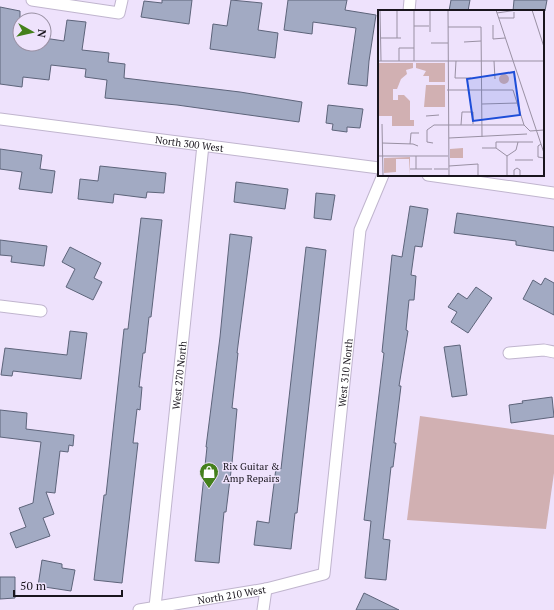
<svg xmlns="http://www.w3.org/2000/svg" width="554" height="610" font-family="'PT Serif',serif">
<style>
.green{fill:#d1b0b2}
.building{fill:#a2aac3;stroke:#5d647a}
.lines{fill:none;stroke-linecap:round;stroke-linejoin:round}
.street-casing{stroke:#c0b5ce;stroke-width:13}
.street{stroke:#fff;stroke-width:11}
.labels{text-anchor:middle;stroke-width:3;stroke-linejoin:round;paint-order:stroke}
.street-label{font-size:10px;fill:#19151d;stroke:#eee2fc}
.poi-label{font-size:10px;fill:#19151d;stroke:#eee2fc;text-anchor:start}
.inset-road{fill:none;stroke:#9990a3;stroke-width:1}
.view{fill:#1d4ed8;fill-opacity:0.15;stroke:#1d4ed8;stroke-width:2}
.inset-edge{fill:none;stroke:#19151d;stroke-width:2}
</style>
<rect width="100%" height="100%" fill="#eee2fc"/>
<polygon class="green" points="420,416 554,435 554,473 546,529 407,520"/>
<g class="building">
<polygon points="162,0 192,0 189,24 141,17 144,1 162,3"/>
<polygon points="231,0 262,3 258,30 278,33 275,58 210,49 213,24 227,26"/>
<polygon points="288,0 347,0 345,10 376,15 369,61 367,86 348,84 356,28 313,22 312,34 284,30"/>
<polygon points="451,0 470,0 468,11 449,11"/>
<polygon points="514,0 547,0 545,11 513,11"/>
<polygon points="0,7 20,11 20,44 44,44 44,38 64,41 67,20 86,22 82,50 109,53 108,62 125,64 124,78 240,92 302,102 299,122 177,105 105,98 107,80 85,77 86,69 51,65 49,80 23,77 22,87 0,84"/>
<polygon points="328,105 363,109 360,128 347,127 347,132 332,130 333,124 326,123"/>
<polygon points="0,149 42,155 40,169 55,171 52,193 19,189 22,172 0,169"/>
<polygon points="100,166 166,173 164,193 147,192 146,198 114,194 113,203 78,199 80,179 98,181"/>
<polygon points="236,182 288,189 285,209 234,202"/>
<polygon points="316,193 335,195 331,220 314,218"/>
<polygon points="410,206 428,209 422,247 415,246 411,275 416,276 414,300 409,300 406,330 408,331 399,386 401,386 394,443 396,443 393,467 391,467 383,539 390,540 386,580 365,578 371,521 364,520 384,353 382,352 392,255 402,257"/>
<polygon points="457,213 554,227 554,251 516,245 516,241 454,233"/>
<polygon points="141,218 162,220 151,317 149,317 145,353 143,353 139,387 142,387 140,410 137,409 133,443 138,443 122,583 94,580 104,495 106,495 124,329 128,329"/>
<polygon points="230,234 252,237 237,353 238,353 232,408 237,409 232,463 226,512 224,512 219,563 195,561 207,447 206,447 220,337"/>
<polygon points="0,240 47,246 44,266 11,262 12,256 0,255"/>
<polygon points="70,247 101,263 94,278 102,282 93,300 66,287 75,269 62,262"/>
<polygon points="306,247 326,250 297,513 295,513 291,549 254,545 257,521 269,523 276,468 281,469"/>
<polygon points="545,278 554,283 554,315 523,299 533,280 541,285"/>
<polygon points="476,287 492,298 468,333 451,322 457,312 448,307 458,293 467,299"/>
<polygon points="70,331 87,333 81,379 13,371 12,376 1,375 5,348 67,355"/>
<polygon points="460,345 467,395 452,397 444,347"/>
<polygon points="552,397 554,417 511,423 509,405 523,403 522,401"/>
<polygon points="0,410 27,413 26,429 74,435 73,446 69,445 68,452 60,451 55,493 46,492 54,514 43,518 50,536 16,548 10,533 26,527 19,508 33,503 41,442 0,437"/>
<polygon points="42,560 62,564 62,568 75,570 71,591 38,586"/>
<polygon points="0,577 15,577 15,598 0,599"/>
<polygon points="364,593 399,610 356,610"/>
</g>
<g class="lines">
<g class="street-casing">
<g id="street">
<polyline points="32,0 119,13 122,0"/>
<polyline points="409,11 410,0"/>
<path id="s1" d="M 0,119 L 379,168"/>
<polyline points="428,175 554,193"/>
<polyline points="0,306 41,311"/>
<polyline points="509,353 544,350 554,352"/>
<path id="s2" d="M 155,607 L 203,145"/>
<path id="s3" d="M 139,610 L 266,589 L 324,574 L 360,230 L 383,175"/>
<polyline points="263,610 266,589"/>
</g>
</g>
<use href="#street" class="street"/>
</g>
<defs>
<g id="shop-pin" transform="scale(1)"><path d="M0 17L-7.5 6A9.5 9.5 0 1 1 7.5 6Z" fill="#44801b" stroke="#eee2fc"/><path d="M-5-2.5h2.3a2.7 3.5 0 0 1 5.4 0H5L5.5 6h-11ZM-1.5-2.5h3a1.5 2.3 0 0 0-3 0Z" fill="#fff"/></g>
</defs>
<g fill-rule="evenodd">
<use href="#shop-pin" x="209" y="472"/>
</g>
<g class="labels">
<g class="street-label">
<text dy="4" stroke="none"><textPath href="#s1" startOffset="191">North 300 West</textPath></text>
<text dy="4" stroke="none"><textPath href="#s3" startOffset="391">West 310 North</textPath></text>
<text dy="4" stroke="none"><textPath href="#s2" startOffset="233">West 270 North</textPath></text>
<text dy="4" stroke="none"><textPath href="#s3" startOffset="94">North 210 West</textPath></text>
</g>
<g class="poi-label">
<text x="223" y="470">Rix Guitar &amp;<tspan x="223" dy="12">Amp Repairs</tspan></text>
</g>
</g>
<g transform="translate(378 10)">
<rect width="166" height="166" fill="#eee2fc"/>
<path d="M 0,53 L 35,53 L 35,58 L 28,60 L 29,64 L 23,69 L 19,79 L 15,79 L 15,90 L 20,90 L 20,85 L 26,85 L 32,91 L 32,110 L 36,110 L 36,116 L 14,116 L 14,106 L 0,106 ZM 38,53 L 67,53 L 67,72 L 51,72 L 51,66 L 45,66 L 48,61 L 38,58 ZM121 69a5 5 0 1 1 10 0a5 5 0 1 1-10 0ZM 48,75 L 67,75 L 67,97 L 46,97 ZM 85,138 L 85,148 L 72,148 L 72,139 ZM 32,147 L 32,165 L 31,149 L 18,149 L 18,162 L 6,163 L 6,148 Z" fill="#d1b0b2"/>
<path class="inset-road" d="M 2,0 L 3,51M 19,0 L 19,28M 36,0 L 36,51M 52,0 L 52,22M 70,0 L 71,166M 118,0 L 166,143M 154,0 L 166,37M 119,3 L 139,0M 121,8 L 136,8 L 136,2M 115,15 L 115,29 L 127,28M 36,16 L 51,16M 70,17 L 103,17 L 104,127M 2,28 L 23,28M 86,32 L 103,31M 53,33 L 70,33M 0,51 L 166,51M 21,51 L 21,38 L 36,38M 78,51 L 77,68 L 93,68M 116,51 L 117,69M 69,80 L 135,80 L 146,115 L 152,121 L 166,120M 104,94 L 140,93M 48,106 L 61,105M 4,114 L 5,166M 83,115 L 84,102 L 95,102 L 95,114M 71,128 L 149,124M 4,133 L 35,134 L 40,136M 55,133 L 49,132 L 49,120 L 56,115 L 146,115M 32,134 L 33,123 L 41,123M 163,134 L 160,136 L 160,147 L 166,148M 104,138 L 118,138 L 129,146M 118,138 L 118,132 L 155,132M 0,146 L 70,146M 38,146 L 38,159M 137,150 L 155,150M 71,156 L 100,154 L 100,166M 32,159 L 54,159M 56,159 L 70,159M 129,166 L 129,146 L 138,140 L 140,132M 136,166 L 136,160 L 139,158 L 142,160 L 142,166"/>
<path class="view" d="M 136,62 L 142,105 L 95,111 L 89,69 Z"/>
<rect width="166" height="166" class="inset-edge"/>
</g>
<g transform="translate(32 32) rotate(98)"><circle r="19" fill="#eee2fc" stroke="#9990a3"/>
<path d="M0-3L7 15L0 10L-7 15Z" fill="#44801b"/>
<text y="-6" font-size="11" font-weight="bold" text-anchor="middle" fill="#19151d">N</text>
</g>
<path d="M14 590v6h108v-6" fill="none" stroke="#19151d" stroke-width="2"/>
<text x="20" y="590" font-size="12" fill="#19151d" stroke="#eee2fc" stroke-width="3" paint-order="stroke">50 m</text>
</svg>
